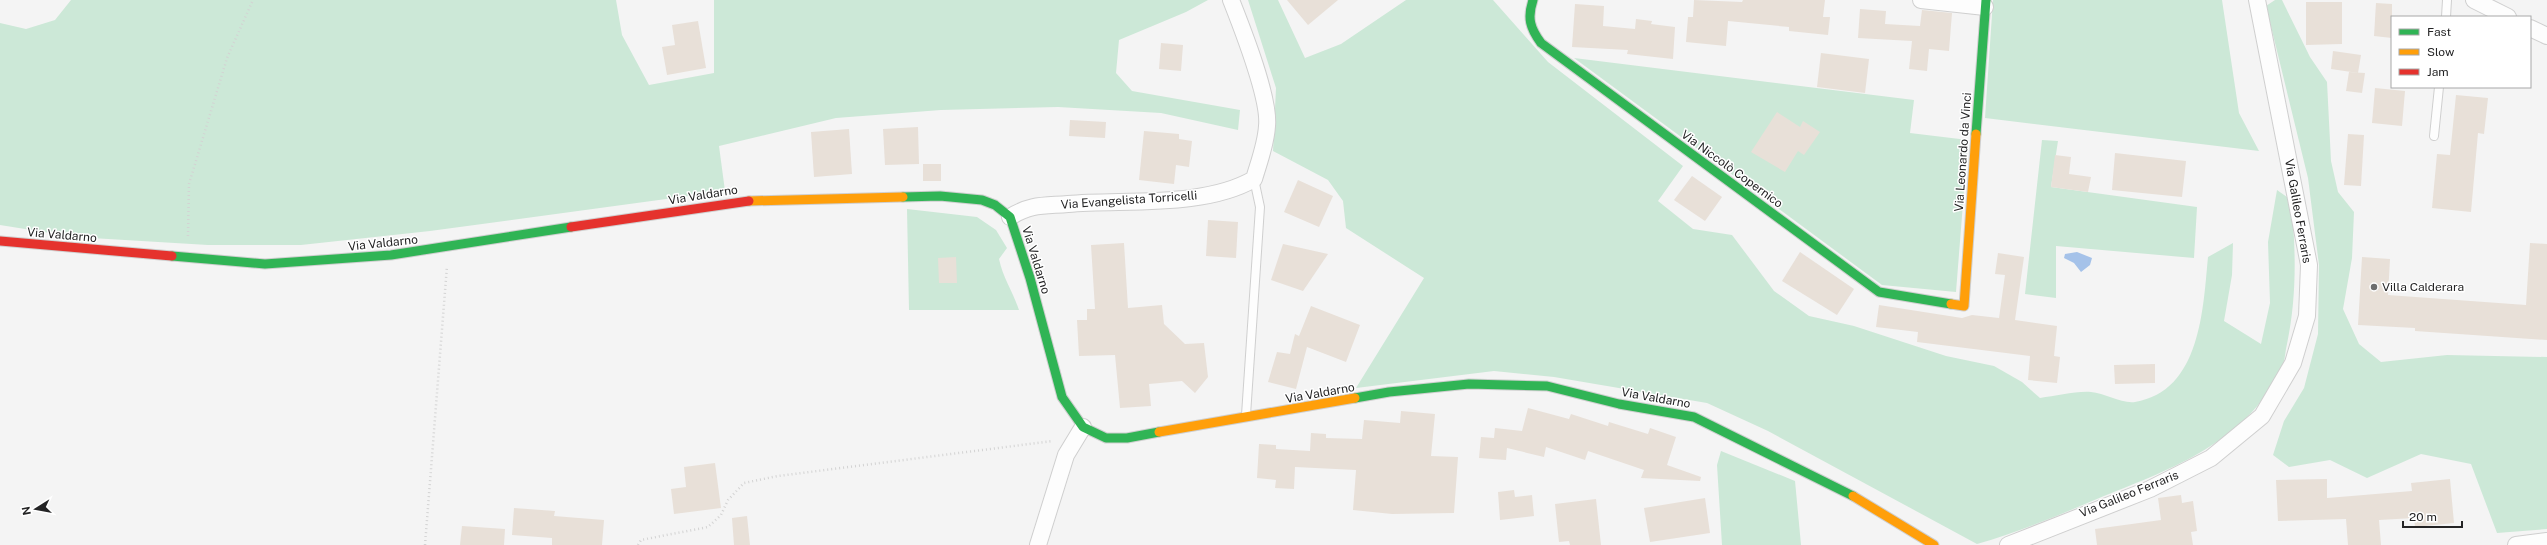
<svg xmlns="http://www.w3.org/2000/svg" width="2547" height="545" font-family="'Public Sans',sans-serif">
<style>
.green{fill:#cce8d7}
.water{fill:#a5c2e9}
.building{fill:#e8e0d8}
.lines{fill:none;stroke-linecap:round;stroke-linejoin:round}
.lane-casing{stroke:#cfcfcf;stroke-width:10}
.street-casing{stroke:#cfcfcf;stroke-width:18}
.fast-casing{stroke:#cfcfcf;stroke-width:11}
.slow-casing{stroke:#cfcfcf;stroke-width:11}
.jam-casing{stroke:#cfcfcf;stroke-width:11}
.path{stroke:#d3d3d3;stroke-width:2.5;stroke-dasharray:1 3;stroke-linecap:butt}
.lane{stroke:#fdfdfd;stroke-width:8}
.street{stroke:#fdfdfd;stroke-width:16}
.fast{stroke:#30b455;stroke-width:9}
.slow{stroke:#ff9f0a;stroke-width:9}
.jam{stroke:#e5322d;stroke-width:9}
.poi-dot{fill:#6d6d6d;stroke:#fff;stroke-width:1.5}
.labels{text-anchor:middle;stroke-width:3;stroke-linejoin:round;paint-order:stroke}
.street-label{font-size:12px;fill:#242425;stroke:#fff}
.poi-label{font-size:12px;fill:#242425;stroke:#fff;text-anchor:start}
</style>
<rect width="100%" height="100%" fill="#f4f4f4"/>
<g class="green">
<polygon points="71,0 616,0 622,35 649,85 714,73 714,0 1208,0 1186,12 1119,40 1116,73 1132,91 1240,110 1238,130 1161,113 1058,107 941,110 836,118 719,146 725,191 430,231 301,245 208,245 75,237 0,225 0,23 26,29 55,20"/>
<path d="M 1248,0 L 1278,0 L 1305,58 L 1341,44 L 1406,0 L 1493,0 L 1548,62 L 1683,166 L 1658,201 L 1693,229 L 1732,235 L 1774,291 L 1809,316 L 1854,326 L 1946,356 L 1994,366 L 2022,382 L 2040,398 C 2056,396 2075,391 2091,392 C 2105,393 2122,404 2135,402 C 2201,391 2203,308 2208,257 L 2233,243 L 2232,275 L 2224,321 L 2261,344 L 2270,303 L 2268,242 L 2277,190 L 2291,200 C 2296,249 2297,296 2287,344 C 2285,352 2285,363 2281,370 C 2245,442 2174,468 2104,496 C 2062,514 2021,531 1977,544 L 1768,431 L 1707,403 L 1554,377 L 1494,371 L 1356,388 L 1424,278 L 1346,228 L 1343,201 L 1328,180 L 1273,151 L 1276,88 Z"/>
<polygon points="1993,0 2222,0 2239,113 2259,151 1985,118"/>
<polygon points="2275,0 2282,0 2310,57 2327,82 2331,161 2338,192 2354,212 2352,258 2343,309 2359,344 2381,362 2447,355 2547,357 2547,529 2497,533 2471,464 2421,454 2367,478 2330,460 2289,467 2273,455 2284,421 2304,388 2318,334 2319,265 2308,178 2266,6"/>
<polygon points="1574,58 1914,100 1910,133 1968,140 1956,292 1882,285"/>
<polygon points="2042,140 2058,141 2051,187 2197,207 2194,258 2056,246 2056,298 2025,294"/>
<path d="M 907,209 L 977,217 L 996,230 L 1007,248 L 999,259 C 1003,278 1013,292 1019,310 L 909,310 Z"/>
<polygon points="1721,451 1795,481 1801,545 1722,545 1717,465"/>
</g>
<polygon class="water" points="2077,252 2092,258 2090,265 2081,272 2074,263 2064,258 2065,254"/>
<g class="building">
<polygon points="1287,0 1338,0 1308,25"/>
<polygon points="1694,0 1742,2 1743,0 1825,0 1823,17 1830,17 1828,35 1789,31 1789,27 1728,21 1726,46 1686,42 1688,17 1693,17"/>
<polygon points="2306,2 2342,2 2342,44 2306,45"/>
<polygon points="2376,3 2392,4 2392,38 2374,36"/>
<polygon points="1575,4 1604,6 1603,26 1635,29 1636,19 1652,21 1651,24 1675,27 1673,59 1627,54 1628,50 1572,47"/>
<polygon points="1860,9 1886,11 1885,24 1920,26 1922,10 1952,13 1949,51 1929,49 1927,71 1909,69 1912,41 1858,38"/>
<polygon points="698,21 706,68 667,75 662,47 675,45 672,25"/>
<polygon points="1161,43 1183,45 1181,71 1159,69"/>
<polygon points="2333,51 2361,55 2358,73 2331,69"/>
<polygon points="1821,53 1869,59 1865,93 1817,87"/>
<polygon points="2349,72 2365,73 2362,93 2346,91"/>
<polygon points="2375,88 2405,91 2402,126 2372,123"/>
<polygon points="2456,95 2488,98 2484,134 2478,133 2471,212 2432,208 2437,154 2450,155"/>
<polygon points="1777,112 1800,127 1803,121 1820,132 1804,155 1798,151 1785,172 1751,152"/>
<polygon points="1070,120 1106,122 1105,138 1069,136"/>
<polygon points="918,127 919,164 885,165 883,129"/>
<polygon points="849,129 852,174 814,177 811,132"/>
<polygon points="1144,131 1179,134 1179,139 1192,141 1189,167 1176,165 1174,184 1139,180"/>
<polygon points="2348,134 2364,135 2361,186 2344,185"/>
<polygon points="2115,153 2186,161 2182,197 2112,190"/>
<polygon points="2055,155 2071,157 2069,174 2091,177 2088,192 2051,187"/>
<rect x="923" y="164" width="18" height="17"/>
<polygon points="1692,176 1722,197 1705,221 1674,200"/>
<polygon points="1298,180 1333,196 1319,227 1284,212"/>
<polygon points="1208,220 1238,222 1236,258 1206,256"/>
<polygon points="1124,243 1128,308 1162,305 1164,324 1185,344 1204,343 1208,377 1195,393 1182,381 1149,384 1151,406 1120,408 1115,355 1079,356 1077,320 1087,320 1087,309 1095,309 1091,245"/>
<polygon points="2530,243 2547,244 2547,340 2415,331 2415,328 2358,325 2362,257 2390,259 2388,295 2526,305"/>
<polygon points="1283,244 1328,254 1303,291 1271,280"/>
<polygon points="1800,252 1854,289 1837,315 1782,281"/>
<polygon points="1998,253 2024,257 2015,320 2057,326 2054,356 2060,357 2057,383 2028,380 2030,356 1917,342 1918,332 1876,327 1879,305 1962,318 1972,315 1999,318 2005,275 1995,274"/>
<polygon points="956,257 957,283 939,283 938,258"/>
<polygon points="1311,306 1360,325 1346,362 1307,347 1296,389 1268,382 1277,352 1290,354 1295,334 1299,336"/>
<polygon points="2155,364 2155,383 2115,384 2114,365"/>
<polygon points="1528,408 1569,419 1571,414 1608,426 1609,422 1648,434 1650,428 1676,437 1667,465 1701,477 1700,481 1641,478 1644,470 1588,451 1585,460 1546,447 1544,457 1507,448 1506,460 1479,458 1481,437 1494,438 1495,428 1522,431"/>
<polygon points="1401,411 1435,414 1431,456 1458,457 1454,513 1392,514 1353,510 1356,470 1295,467 1294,489 1275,488 1276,480 1257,478 1259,444 1276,445 1276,449 1310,451 1311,433 1326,434 1326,438 1362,439 1364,420 1400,423"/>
<polygon points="715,463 721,508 674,514 671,489 686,487 684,467"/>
<polygon points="2327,479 2327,498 2412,491 2411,483 2450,479 2454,523 2415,527 2414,518 2379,520 2381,545 2348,545 2346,519 2278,521 2276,480"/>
<polygon points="1514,490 1515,497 1532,495 1534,516 1500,520 1498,492"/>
<polygon points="2181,495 2182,503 2193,501 2197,531 2191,532 2193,545 2097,545 2095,529 2161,520 2158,498"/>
<polygon points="1705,498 1710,533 1650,542 1644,508"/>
<polygon points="1596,499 1601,545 1570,545 1569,541 1559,542 1555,504"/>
<polygon points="514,508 555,511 554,516 604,520 602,545 552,545 552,538 512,535"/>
<polygon points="747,516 750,545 734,545 732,518"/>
<polygon points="462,526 505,529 504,545 460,545"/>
</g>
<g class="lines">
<g class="lane-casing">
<g id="lane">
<polyline points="2446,17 2447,0"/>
<polyline points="2434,136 2439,87"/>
<polyline points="1246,415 1260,207 1254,179"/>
</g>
</g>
<g class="street-casing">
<g id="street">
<polyline points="1921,0 1985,7"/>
<polyline points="2474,0 2508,17"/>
<polyline points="2530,28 2547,36"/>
<path d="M 1010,217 C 1031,204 1043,206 1068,204 C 1125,199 1204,208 1254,179 C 1259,162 1266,144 1267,126 C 1270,98 1242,28 1231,0"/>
<polyline points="1038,545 1066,455 1083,427"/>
<polyline points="2008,545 2150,489 2211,458 2262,416 2293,363 2307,316 2309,265 2257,0"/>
<polyline points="2516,545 2547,541"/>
</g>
</g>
<g class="fast-casing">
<g id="fast">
<path d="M 1533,0 C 1527,18 1530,28 1541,43 L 1879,292 L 1951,304"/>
<polyline points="1976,134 1986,0"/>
<polyline points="903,197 940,196 982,200 995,205 1010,217 1030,278 1062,397 1083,427 1106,438 1127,438 1159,432"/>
<polyline points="172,256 265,264 391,255 571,227"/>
<polyline points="1355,398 1389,392 1469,384 1547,386 1619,404 1694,417 1853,496"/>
</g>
</g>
<g class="slow-casing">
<g id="slow">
<polyline points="749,201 903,197"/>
<polyline points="1951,304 1964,306 1976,134"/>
<polyline points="1159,432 1355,398"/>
<polyline points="1853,496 1934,545"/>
</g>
</g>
<g class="jam-casing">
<g id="jam">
<polyline points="571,227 749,201"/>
<polyline points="0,241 172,256"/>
</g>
</g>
<g class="path">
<polyline points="188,236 189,184 227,58 253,0"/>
<polyline points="425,545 447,266"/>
<polyline points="638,545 641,540 708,527 721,515 728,500 744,483 778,476 1053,441"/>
</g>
<use href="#lane" class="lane"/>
<use href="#street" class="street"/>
<use href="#fast" class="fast"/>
<use href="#slow" class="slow"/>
<use href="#jam" class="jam"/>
</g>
<circle class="poi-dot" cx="2374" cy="287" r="4"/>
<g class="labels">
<g class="street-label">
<text transform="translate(1963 152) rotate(-86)" y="4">Via Leonardo da Vinci</text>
<text transform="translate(1732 169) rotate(36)" y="4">Via Niccolò Copernico</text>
<text transform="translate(703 195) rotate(-9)" y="4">Via Valdarno</text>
<text transform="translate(1129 200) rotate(-4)" y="4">Via Evangelista Torricelli</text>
<text transform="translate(2298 211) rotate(80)" y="4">Via Galileo Ferraris</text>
<text transform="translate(62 235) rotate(5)" y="4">Via Valdarno</text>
<text transform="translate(383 243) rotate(-6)" y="4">Via Valdarno</text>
<text transform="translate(1036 260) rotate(73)" y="4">Via Valdarno</text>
<text transform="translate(1320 393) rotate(-10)" y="4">Via Valdarno</text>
<text transform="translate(1656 398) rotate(10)" y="4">Via Valdarno</text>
<text transform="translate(2129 494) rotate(-22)" y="4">Via Galileo Ferraris</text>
</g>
<g class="poi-label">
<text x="2382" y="291">Villa Calderara</text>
</g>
</g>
<rect x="2391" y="16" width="140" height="72" fill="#ffffff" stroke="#a7a7a8"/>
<rect x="2399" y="29" width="20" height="6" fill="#30b455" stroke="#a7a7a8"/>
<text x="2427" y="36" font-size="12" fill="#242425">Fast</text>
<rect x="2399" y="49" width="20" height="6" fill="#ff9f0a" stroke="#a7a7a8"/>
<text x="2427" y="56" font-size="12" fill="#242425">Slow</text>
<rect x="2399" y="69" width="20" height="6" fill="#e5322d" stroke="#a7a7a8"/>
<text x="2427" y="76" font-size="12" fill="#242425">Jam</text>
<g transform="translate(36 509) rotate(259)" stroke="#ffffff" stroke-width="3" paint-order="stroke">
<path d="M0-3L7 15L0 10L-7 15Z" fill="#242425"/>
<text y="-6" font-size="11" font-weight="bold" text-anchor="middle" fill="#242425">N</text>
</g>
<path d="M2403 521v6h59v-6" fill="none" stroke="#242425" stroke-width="2"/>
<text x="2409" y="521" font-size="12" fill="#242425" stroke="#ffffff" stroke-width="3" paint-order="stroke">20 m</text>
</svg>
